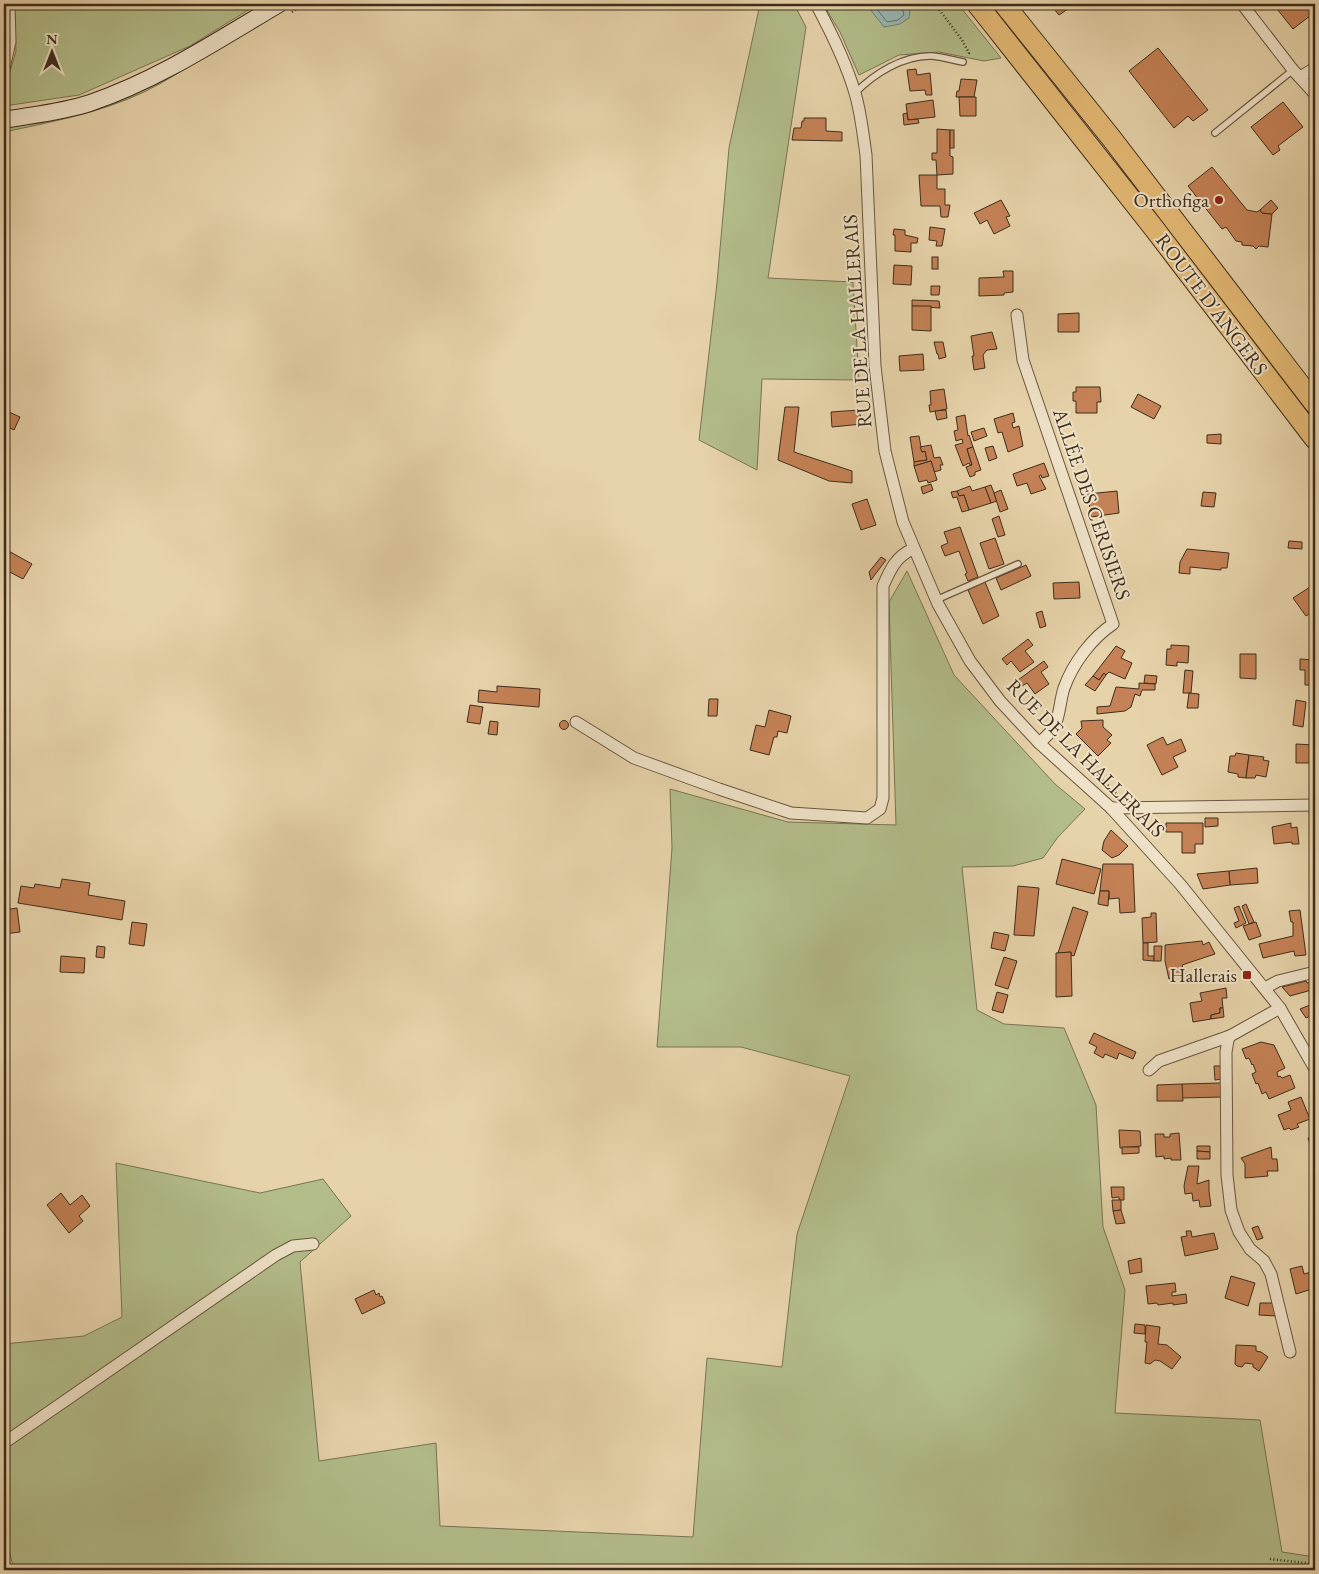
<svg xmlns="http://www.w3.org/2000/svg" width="1319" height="1574" font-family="'EB Garamond',serif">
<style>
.green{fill:#b3bd8a;stroke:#787552}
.water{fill:#99b6b2;stroke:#747f76}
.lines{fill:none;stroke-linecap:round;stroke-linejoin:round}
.shore{stroke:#6b7266;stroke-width:1}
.building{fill:#c58256;stroke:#3d2d1b}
.lane-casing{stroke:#68563f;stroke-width:8}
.street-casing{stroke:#68563f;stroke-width:13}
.secondary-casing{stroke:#3d2d1b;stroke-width:18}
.highway-casing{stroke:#3d2d1b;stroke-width:22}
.path{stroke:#3d2d1b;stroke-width:2.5;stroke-dasharray:1 2.5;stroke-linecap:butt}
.lane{stroke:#efe2c8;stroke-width:5.5}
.street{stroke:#efe2c8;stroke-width:11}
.secondary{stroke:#efe2c8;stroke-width:16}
.highway{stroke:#e4ba75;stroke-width:20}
.poi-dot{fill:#8f2418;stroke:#efe2c8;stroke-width:2}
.labels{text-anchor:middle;stroke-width:4;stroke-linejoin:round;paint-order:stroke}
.poi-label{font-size:20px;fill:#3d2d1b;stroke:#efe2c8;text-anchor:end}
.street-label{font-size:20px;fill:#3d2d1b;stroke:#efe2c8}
</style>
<rect width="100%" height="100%" fill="#e7d3aa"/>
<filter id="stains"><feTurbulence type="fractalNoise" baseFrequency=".004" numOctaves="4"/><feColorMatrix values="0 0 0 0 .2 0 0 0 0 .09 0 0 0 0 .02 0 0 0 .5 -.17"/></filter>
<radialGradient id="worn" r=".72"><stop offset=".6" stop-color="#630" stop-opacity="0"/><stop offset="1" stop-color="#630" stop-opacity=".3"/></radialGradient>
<g class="green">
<polygon points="14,4 258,4 190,46 79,95 4,106 4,92 16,51"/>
<polygon points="760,4 794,4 806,27 768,278 853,282 859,380 762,379 757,470 699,440 717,283 729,148"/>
<polygon points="823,4 866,4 885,27 910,11 904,4 958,4 1001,58 984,61 939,52 899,55 859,75 840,32"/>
<path d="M 204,57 C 184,69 165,82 144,92 C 100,113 51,122 4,132 L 4,126 Z"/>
<polygon points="907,571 954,675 1055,784 1085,809 1058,837 1043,858 1013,866 962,867 977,1010 1004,1024 1064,1028 1096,1105 1103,1227 1125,1290 1115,1413 1260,1420 1282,1552 1315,1557 1315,1570 14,1570 8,1546 4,1538 4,1344 84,1336 122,1317 116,1163 260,1193 323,1179 351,1216 300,1262 319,1461 436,1443 440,1526 693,1537 707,1358 782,1367 797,1234 850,1076 741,1047 657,1047 672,848 670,789 788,822 896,825 889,602"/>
</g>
<polygon class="water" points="866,4 904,4 910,11 909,18 900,24 884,27"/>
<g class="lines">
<polyline class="shore" points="873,4 887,22 898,20 904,15 901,4"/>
</g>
<g class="building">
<polygon points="1050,4 1075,4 1059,15"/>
<polygon points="1273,4 1315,4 1315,12 1293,29"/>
<polygon points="1158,48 1208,110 1193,121 1188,116 1174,128 1129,71"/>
<polygon points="916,69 917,75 930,73 932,95 926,95 925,90 910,91 907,70"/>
<polygon points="961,79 977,80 974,97 956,97 957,91 959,91"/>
<polygon points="959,97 976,97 976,116 960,116"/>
<polygon points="933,100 935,117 908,120 906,104"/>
<polygon points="1283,102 1303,127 1278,146 1280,150 1273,155 1251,127"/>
<polygon points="907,113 908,120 918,119 919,123 904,125 903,114"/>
<polygon points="804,118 826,118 826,131 842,132 842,141 792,140 794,128 801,128 802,121 804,121"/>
<polygon points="937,129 950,130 950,156 953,157 953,174 937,175 936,160 932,160 932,153 937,153"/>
<rect x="950" y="130" width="4" height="18"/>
<polygon points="1212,167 1247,210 1257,212 1260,210 1262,213 1272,214 1268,247 1259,246 1256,249 1253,246 1242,245 1242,242 1236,241 1226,227 1222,229 1188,186"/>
<polygon points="919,175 937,175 937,189 945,189 945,205 950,205 948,217 941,217 940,206 921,206"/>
<polygon points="1001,200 1010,216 1006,217 1010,226 994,234 987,220 980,224 974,213"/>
<polygon points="1271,200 1278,208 1272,214 1262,213 1260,210"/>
<polygon points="930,227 945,229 942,246 936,246 937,241 929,240"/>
<polygon points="894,229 905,230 905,235 918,238 917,243 911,243 911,252 895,251 895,235 893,235"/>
<rect x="932" y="257" width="6" height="12"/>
<polygon points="894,265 912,266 911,285 893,284"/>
<polygon points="1003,271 1013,271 1013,292 1004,293 1004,295 979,296 979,278 1004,277"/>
<polygon points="931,286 940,286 939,295 931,295"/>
<polygon points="912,300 939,301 940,308 912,306"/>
<polygon points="912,306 931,306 931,331 912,330"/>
<polygon points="1079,313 1079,332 1058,332 1058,314"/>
<polygon points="992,332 997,349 987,350 983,355 985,368 974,370 972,356 974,356 971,336"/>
<polygon points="934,342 943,342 946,357 939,359 938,354 937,354"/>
<polygon points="923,354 924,370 900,371 899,356"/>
<polygon points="1076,387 1100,387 1101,402 1097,402 1097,413 1076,413 1076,401 1073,401 1073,392 1076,392"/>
<polygon points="944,389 947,409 930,412 929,405 931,405 930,391"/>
<polygon points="1138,394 1161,406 1154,419 1131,407"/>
<polygon points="4,407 10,410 9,412 20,417 14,430 4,425"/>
<polygon points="785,407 799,407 794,452 852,471 852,483 829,481 778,460"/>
<polygon points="859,410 862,424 832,427 831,412"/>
<polygon points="946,410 947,418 937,420 935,411"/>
<polygon points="1013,413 1015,422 1012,423 1013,428 1019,426 1023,446 1008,452 1002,432 998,433 994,419"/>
<polygon points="965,415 968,436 969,435 973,447 967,449 972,465 970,465 969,463 963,466 955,445 963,443 962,439 956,441 954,431 958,430 956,417"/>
<polygon points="984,428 987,436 974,441 971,432"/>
<polygon points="1221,434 1221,444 1207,443 1207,435"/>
<polygon points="919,436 922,452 925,451 927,460 914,462 910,437"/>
<polygon points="931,445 934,458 940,457 943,465 940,465 941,470 934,472 931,461 914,466 914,462 927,460 925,451 922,452 920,447"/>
<polygon points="993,446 997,458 989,461 985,448"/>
<polygon points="973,447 981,470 975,472 975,475 970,477 966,467 972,465 967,449"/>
<polygon points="931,461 937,480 928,483 927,480 919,482 914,466"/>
<polygon points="1044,463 1049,476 1042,478 1041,475 1039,476 1046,489 1031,494 1027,483 1017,486 1013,474"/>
<polygon points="931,484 933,490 923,494 921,487"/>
<polygon points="991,485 997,501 991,503 985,487"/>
<polygon points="970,486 972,491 985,487 991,503 969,510 964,495 959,496 957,491"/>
<polygon points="1001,490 1008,509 1000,512 994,493"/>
<polygon points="957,491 959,496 964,495 969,510 962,512 957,497 953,498 951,492"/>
<polygon points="1117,491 1119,513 1091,517 1088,494"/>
<polygon points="1203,492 1216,493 1214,507 1201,506"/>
<polygon points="867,499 876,525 861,530 852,504"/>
<polygon points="999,516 1005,535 998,537 992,519"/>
<polygon points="960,527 978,577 968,581 965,574 967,573 959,551 945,556 941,546 948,543 944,532"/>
<polygon points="995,538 1004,564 989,569 980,543"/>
<polygon points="1289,541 1302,542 1302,549 1288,548"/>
<polygon points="5,549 32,564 23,579 4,569"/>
<polygon points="1187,549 1229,553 1227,568 1221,568 1221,570 1190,567 1190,574 1179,573 1180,562"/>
<polygon points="881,557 886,560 871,580 869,572"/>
<polygon points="1026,565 1031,576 1001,590 996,578"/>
<polygon points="985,582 999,616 983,624 968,590"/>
<polygon points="1079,582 1080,598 1054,599 1053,583"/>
<polygon points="1310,587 1315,595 1315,610 1306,616 1293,598"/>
<polygon points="1042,611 1046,626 1040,628 1036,613"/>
<polygon points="1028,639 1033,645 1025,651 1034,662 1020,672 1011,661 1007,665 1002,659"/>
<polygon points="1171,645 1189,646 1188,663 1177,662 1177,666 1166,665 1167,649 1171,649"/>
<polygon points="1116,646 1125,651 1121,658 1132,663 1125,679 1109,672 1106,675 1104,673 1099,680 1093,676"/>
<polygon points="1240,654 1256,654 1256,679 1240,678"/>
<polygon points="1300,659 1315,660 1315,685 1305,685 1305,670 1300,670"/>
<polygon points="1044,661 1048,667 1041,672 1049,684 1035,694 1027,683 1022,686 1018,680"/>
<polygon points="1185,670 1193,671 1191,693 1183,693"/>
<polygon points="1104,673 1106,675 1095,691 1085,685 1093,676 1099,680"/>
<polygon points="1145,675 1157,676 1156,684 1144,683"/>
<polygon points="1139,683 1155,684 1155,690 1142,690 1140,696 1135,694 1131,707 1125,711 1097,714 1097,707 1110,706 1116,687 1139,689"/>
<polygon points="497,686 540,689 539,707 478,702 479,690 497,692"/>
<polygon points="1189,693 1199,694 1198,708 1187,708"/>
<polygon points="709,699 718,699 717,716 708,716"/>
<polygon points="1296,700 1306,702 1303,727 1293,725"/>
<polygon points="470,705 483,707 480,724 467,722"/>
<polygon points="769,710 791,716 787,733 778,731 777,737 774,737 769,755 750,750 756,725 765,727"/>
<polygon points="1103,720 1103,727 1112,735 1107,740 1111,743 1098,756 1076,734 1082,728 1081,721"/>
<circle cx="564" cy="725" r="4.5"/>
<polygon points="490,721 498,722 497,735 488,734"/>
<polygon points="1163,737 1167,745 1181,739 1186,751 1173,757 1178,767 1162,775 1147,745"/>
<polygon points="1296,744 1315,745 1315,770 1312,770 1312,763 1296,763"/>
<polygon points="1236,753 1249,755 1246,778 1238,777 1238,774 1228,772 1230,756 1235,756"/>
<polygon points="1249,755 1264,757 1263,760 1269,761 1266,777 1256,775 1255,778 1246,778"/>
<polygon points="1205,818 1218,818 1218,826 1205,827"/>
<polygon points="1166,823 1203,823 1203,844 1195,844 1195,853 1182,853 1182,832 1166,832"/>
<polygon points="1291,823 1291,828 1297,827 1299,844 1292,844 1292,842 1274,844 1272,827"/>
<polygon points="1111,830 1128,846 1119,855 1112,858 1102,850 1104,841"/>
<polygon points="1062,859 1101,869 1094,894 1056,884"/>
<polygon points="1103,864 1133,864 1135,912 1120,913 1119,898 1109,899 1109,891 1100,891"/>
<polygon points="1257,868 1258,883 1230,885 1229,871"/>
<polygon points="1229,871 1230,885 1203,889 1197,874"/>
<polygon points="62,879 90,883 88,895 125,901 122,920 18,903 21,886 34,888 35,884 60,888"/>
<polygon points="1018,886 1039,888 1034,936 1014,935"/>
<polygon points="1100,891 1109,891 1108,906 1098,904"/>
<polygon points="1246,904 1254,922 1249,924 1242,906"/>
<polygon points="1239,906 1246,923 1236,928 1234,923 1239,921 1234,908"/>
<polygon points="1073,907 1088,912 1074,956 1071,955 1071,952 1058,953"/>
<polygon points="17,908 20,932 4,934 4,910"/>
<polygon points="1300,910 1306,955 1295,956 1294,951 1263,958 1259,944 1293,936 1293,922 1291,922 1289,911"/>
<polygon points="1151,913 1156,913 1157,942 1143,943 1142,918 1151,917"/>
<polygon points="132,922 147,924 144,946 129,944"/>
<polygon points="1256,922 1261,936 1249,940 1243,926"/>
<polygon points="994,932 1009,935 1005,951 991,948"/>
<polygon points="1202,941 1203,945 1209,942 1215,954 1182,965 1185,974 1169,979 1165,961 1165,945"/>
<polygon points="1143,943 1148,943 1148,956 1154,956 1154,961 1143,960"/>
<polygon points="97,946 105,947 104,958 96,957"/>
<polygon points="1154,946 1162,946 1161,961 1154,961"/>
<polygon points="1071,952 1072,996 1056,997 1056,953"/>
<polygon points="61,956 85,958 84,973 60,972"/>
<polygon points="1004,957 1017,961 1008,989 995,985"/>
<polygon points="1306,981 1307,983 1315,981 1315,989 1290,996 1282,987"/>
<polygon points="1226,988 1227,998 1222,998 1223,1008 1220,1008 1220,1013 1211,1015 1211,1019 1193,1022 1190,1003 1202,1001 1200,993"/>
<polygon points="997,992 1008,995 1003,1013 992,1010"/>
<polygon points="1315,1003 1315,1014 1306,1018 1300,1009"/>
<polygon points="1220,1008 1223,1008 1224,1017 1211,1019 1211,1015 1220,1013"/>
<polygon points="1094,1033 1136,1052 1133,1059 1119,1053 1117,1059 1105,1054 1103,1058 1094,1053 1097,1047 1089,1043"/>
<polygon points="1261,1042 1274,1045 1285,1068 1277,1072 1278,1077 1280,1076 1282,1078 1290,1075 1295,1088 1269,1099 1266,1092 1262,1094 1258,1083 1256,1084 1252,1074 1256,1072 1253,1064 1252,1065 1249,1058 1246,1059 1242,1049"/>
<polygon points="1214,1066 1221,1066 1222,1079 1215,1080"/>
<polygon points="1221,1083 1222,1097 1182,1098 1182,1084"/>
<polygon points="1182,1084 1183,1101 1157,1101 1157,1085"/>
<polygon points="1301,1097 1310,1119 1297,1124 1299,1127 1291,1130 1289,1128 1284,1130 1278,1115 1291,1110 1288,1102"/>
<polygon points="1119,1130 1140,1131 1141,1146 1120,1148"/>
<polygon points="1179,1133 1181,1160 1171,1160 1171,1158 1164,1159 1164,1156 1156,1157 1155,1134 1164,1134 1164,1137 1170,1137 1170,1134"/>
<polygon points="1315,1135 1315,1158 1308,1138"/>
<polygon points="1197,1146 1210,1146 1210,1152 1197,1151"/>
<polygon points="1122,1147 1139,1147 1139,1153 1122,1154"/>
<polygon points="1271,1147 1272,1159 1277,1159 1278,1171 1267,1171 1268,1176 1245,1178 1245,1164 1241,1158"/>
<polygon points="1197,1151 1210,1152 1210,1159 1197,1159"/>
<polygon points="1188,1166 1199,1166 1197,1184 1209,1180 1209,1191 1211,1206 1200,1207 1199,1200 1193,1201 1192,1193 1185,1194 1184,1186"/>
<polygon points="1111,1187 1124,1187 1124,1200 1119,1200 1119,1197 1112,1198"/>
<polygon points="61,1193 70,1205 82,1195 90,1206 79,1216 83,1221 69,1233 47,1205"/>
<polygon points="1112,1200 1121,1200 1121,1210 1113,1211"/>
<polygon points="1121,1210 1125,1223 1116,1224 1113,1211"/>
<polygon points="1258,1226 1263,1238 1257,1240 1252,1228"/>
<polygon points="1186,1231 1191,1231 1192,1237 1214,1233 1218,1249 1185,1256 1181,1237 1187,1236"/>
<polygon points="1141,1258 1142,1272 1130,1274 1128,1261"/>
<polygon points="1302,1266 1304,1274 1315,1271 1315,1288 1296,1294 1290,1269"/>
<polygon points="1231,1276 1255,1283 1248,1306 1225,1298"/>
<polygon points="1175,1283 1176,1292 1172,1292 1172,1296 1186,1294 1187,1303 1173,1305 1173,1303 1158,1305 1157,1303 1148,1304 1146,1286"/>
<polygon points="374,1290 376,1295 379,1293 380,1297 382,1296 385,1303 362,1314 355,1299"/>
<polygon points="1260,1303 1274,1303 1276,1316 1259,1315"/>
<polygon points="1135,1324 1145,1325 1145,1334 1134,1333"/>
<polygon points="1146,1325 1160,1327 1158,1344 1167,1345 1181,1357 1172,1369 1160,1361 1155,1360 1150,1364 1145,1363 1147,1342 1145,1342"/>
<polygon points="1236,1345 1256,1346 1256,1351 1261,1352 1268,1357 1259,1371 1253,1367 1253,1364 1245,1363 1242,1367 1237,1366 1235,1364"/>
</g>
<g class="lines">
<g class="lane-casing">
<g id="lane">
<path d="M 855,93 C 874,74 903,55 932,56 C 942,57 953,60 963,62"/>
<polyline points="1215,133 1293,70"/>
<polyline points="936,600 1018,564"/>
</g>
</g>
<g class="street-casing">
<g id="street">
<path d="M 816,4 C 831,32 846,62 855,93 C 861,113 863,134 866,155 L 875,366 L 885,451 L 903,522 L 938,604 L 970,661 L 1000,701 L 1039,743 L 1111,808 L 1180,884 L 1280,1008 L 1315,1069"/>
<polyline points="1242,4 1293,70 1315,94"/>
<polyline points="4,68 10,42 9,4"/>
<polyline points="1300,77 1315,68"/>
<path d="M 1017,315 L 1023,360 L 1113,624 C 1092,638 1073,663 1064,688 C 1060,700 1060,714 1055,725 C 1052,732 1045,738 1039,743"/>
<path d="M 576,722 L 634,758 L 719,789 L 791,813 L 867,818 L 880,809 L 883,798 L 883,586 C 890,570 896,556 913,549"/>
<polyline points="1111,808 1315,805"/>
<polyline points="1265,988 1278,981 1315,972"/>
<polyline points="1280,1008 1230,1036 1228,1040 1226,1052 1227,1175 1231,1210 1239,1232 1250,1249 1264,1261 1271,1274 1290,1352"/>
<polyline points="1149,1070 1159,1061 1230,1036"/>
<polyline points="4,1443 276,1255 293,1246 313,1244"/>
</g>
</g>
<g class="secondary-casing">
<path id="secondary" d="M 4,120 C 32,115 63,112 90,103 C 158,80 218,40 279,4"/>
</g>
<g class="highway-casing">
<g id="highway">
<polyline points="977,4 1153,227 1315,439"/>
<polyline points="1004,4 1112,139 1315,404"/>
</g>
</g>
<g class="path">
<polyline points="935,4 962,40 969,53 968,54"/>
<polyline points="292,12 305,4"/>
<polyline points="1095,779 1098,776 1118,795"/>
<polyline points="1270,1559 1315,1564"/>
</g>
<use href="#lane" class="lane"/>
<use href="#street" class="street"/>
<use href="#secondary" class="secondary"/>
<use href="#highway" class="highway"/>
</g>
<g class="poi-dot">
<circle cx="1219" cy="200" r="5"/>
<rect x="1242" y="970" width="10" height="10" rx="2.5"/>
</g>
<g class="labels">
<g class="poi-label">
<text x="1209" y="207">Orthofiga</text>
<text x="1237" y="982">Hallerais</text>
</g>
<g class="street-label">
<text transform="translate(1212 304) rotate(53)" y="7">ROUTE D'ANGERS</text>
<text transform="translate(857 321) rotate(-94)" y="7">RUE DE LA HALLERAIS</text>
<text transform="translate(1092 504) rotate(71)" y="7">ALLÉE DES CERISIERS</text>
<text transform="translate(1086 758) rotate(45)" y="7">RUE DE LA HALLERAIS</text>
</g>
</g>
<rect width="1319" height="1574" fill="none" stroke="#e7d3aa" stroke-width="20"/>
<rect x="5" y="5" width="1309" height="1564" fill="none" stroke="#3d2d1b" stroke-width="2.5"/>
<rect x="10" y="10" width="1299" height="1554" fill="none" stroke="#3d2d1b"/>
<g transform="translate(52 52)" stroke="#efe2c8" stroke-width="4" paint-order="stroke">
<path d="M0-4L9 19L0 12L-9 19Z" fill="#3d2d1b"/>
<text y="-8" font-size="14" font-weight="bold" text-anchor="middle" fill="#3d2d1b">N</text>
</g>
<rect width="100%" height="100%" filter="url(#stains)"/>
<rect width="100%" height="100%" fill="url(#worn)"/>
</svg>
